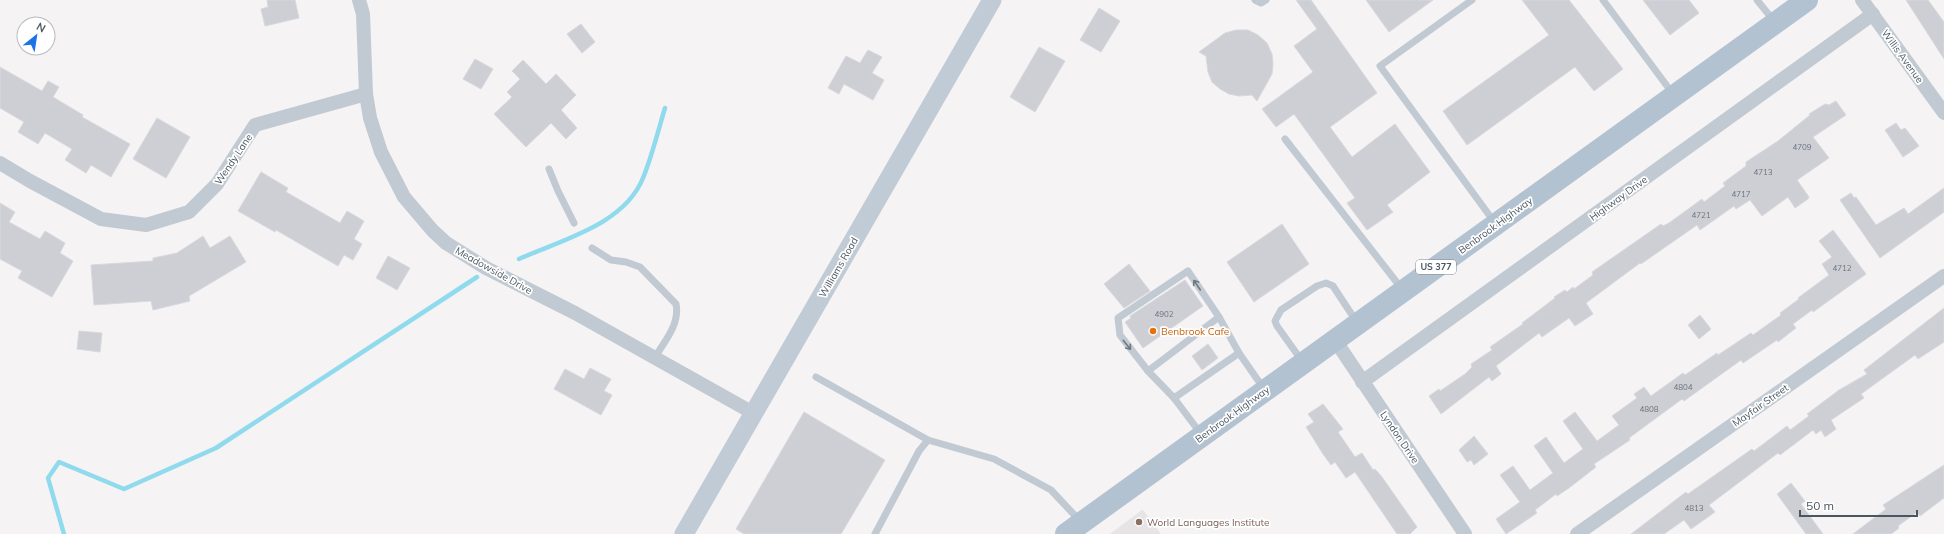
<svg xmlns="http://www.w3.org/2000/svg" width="1944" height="534" font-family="Mulish,sans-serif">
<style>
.education{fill:#e6e4e5}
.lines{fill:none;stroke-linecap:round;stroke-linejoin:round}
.stream{stroke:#90daee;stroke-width:4.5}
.building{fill:#cdcfd5;stroke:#d7d9de}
.lane{stroke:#c1cad2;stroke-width:7}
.street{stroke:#c1cad2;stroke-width:14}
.secondary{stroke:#c1cbd6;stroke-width:19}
.primary{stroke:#b3c2d1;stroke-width:22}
.oneway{stroke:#6e7983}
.food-dot{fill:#e8710a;stroke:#fff;stroke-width:1.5}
.education-dot{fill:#8d6e63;stroke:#fff;stroke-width:1.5}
.labels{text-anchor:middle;stroke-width:3.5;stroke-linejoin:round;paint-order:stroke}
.number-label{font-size:8px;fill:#6b747e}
.shield{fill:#fff;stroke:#808990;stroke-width:1}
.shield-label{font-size:9px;font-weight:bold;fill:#4a5661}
.street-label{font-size:10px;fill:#4a5661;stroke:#fff}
.food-label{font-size:10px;fill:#c56008;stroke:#fff;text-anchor:start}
.education-label{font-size:10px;fill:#785e54;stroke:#fff;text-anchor:start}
</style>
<rect width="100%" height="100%" fill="#f5f3f3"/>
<polygon class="education" points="1143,510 1161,534 1110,534 1142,510"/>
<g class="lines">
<g class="stream">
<path d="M 519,259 C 561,240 624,225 643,178 C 652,156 658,131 665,108"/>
<polyline points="64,534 48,478 59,462 124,489 216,448 477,277"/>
</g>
</g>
<g class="building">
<polygon points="267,0 295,0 299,18 265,26 261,9 268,7"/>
<polygon points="1296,0 1311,0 1377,93 1330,127 1352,157 1395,124 1430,172 1387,205 1393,212 1367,230 1347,203 1355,198 1294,114 1276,127 1262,109 1313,72 1294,46 1317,29"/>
<polygon points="1366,0 1433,0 1389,32"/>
<polygon points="1522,0 1569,0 1623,69 1594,91 1575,67 1467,145 1443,111 1549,35"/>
<polygon points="1643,0 1689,0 1699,13 1670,35"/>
<polygon points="1906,0 1928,0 1944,22 1944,59"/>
<polygon points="1099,8 1120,21 1101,52 1080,40"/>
<polygon points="581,24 595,42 582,53 567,34"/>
<polygon points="1236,30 1248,30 1258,35 1267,43 1272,54 1273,64 1272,74 1257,101 1252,95 1239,96 1229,94 1220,89 1212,82 1208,72 1206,56 1199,52 1225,33"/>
<polygon points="1039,47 1065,61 1035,112 1010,97"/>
<polygon points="868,50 882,57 872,73 884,80 873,100 844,84 839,94 828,88 846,56 860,63"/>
<polygon points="475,59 493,69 481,89 463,79"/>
<polygon points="523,60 546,84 556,74 576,95 561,110 577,128 566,139 551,123 526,147 494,114 512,97 507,92 520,79 512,71"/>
<polygon points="0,67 42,91 48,81 59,87 53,97 83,115 82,117 130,144 111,177 91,165 86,173 65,160 72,149 45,133 38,144 18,132 24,122 0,108"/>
<polygon points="1836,101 1846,115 1813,137 1829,158 1797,180 1809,197 1808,199 1795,208 1788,197 1762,216 1750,200 1736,209 1734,206 1700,230 1697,225 1641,264 1640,263 1586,303 1593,314 1575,326 1569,318 1542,337 1539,333 1496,366 1501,374 1492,381 1489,377 1441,414 1429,396 1439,389 1440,391 1465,374 1472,367 1471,364 1492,350 1490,347 1523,324 1522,323 1555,298 1554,297 1565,290 1567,292 1573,287 1574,289 1593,275 1592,272 1661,224 1663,226 1669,223 1702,199 1704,202 1725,186 1723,183 1746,166 1746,162 1778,141 1810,115 1809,114 1825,104 1829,105"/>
<polygon points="157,118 190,137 166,178 133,159"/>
<polygon points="1896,123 1901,130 1905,128 1919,146 1903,157 1885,130"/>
<polygon points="261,172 288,188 286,192 340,223 347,211 364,221 354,239 362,244 353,260 344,255 338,266 276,230 275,232 238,211"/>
<polygon points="1944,188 1944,212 1880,258 1840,200 1851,193 1854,198 1856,197 1876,225 1904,208 1908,214"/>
<polygon points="0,203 15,212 9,222 40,239 45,231 65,243 60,253 73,261 52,297 18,278 22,271 0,259"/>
<polygon points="1282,224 1309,264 1254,302 1227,262"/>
<polygon points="1833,230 1866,274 1813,312 1812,310 1793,324 1796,328 1778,342 1777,340 1743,363 1741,360 1684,401 1682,399 1663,413 1629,438 1630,440 1594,464 1596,467 1569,488 1557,496 1556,494 1535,510 1537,513 1506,534 1496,519 1520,502 1500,475 1513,466 1530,490 1553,473 1534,446 1546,437 1564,463 1583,449 1563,421 1575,412 1597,441 1619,425 1612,416 1637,398 1634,394 1644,387 1651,396 1683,373 1685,375 1717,353 1718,355 1751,333 1753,335 1781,315 1780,313 1799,299 1798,298 1829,275 1822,264 1832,257 1819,241"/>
<polygon points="203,236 210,248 230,236 246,262 189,296 190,301 153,310 151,301 94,305 91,265 153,261 153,258 177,253"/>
<polygon points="388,256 410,268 397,290 376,278"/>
<polygon points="1129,264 1150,291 1124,308 1104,284"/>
<polygon points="1185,280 1203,306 1143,348 1125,322 1131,318 1130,316"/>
<polygon points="1944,308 1944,342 1918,359 1915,355 1861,394 1864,398 1831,420 1836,429 1825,437 1821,430 1816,434 1813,430 1780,455 1778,453 1709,505 1715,512 1691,529 1684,520 1664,534 1631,534 1686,492 1688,494 1752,449 1754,451 1787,426 1790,430 1809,416 1807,414 1839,390 1867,374 1864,370"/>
<polygon points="1700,315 1711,329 1699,339 1688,325"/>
<polygon points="79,331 102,333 100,352 77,349"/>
<polygon points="1208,344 1218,358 1202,370 1192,356"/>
<polygon points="590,368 611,379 604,391 612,395 601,415 554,389 565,369 584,379"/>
<polygon points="1323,404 1343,429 1338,432 1355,457 1362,453 1373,470 1375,469 1382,477 1417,527 1410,534 1397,534 1355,472 1346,478 1335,462 1331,465 1323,454 1306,427 1314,422 1308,414"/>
<polygon points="804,412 885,460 841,534 744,534 736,529"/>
<polygon points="1474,436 1488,454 1474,465 1471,460 1467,462 1459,450"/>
<polygon points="1944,465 1944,498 1920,516 1917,512 1898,526 1899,528 1891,534 1853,534 1886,509 1883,505"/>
<polygon points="1791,483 1805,501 1801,504 1823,534 1806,534 1777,494"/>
</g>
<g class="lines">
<g class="lane">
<polyline points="1255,0 1261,3 1266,0"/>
<polyline points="1472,0 1380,66 1495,223"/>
<polyline points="1603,0 1673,94"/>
<polyline points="1757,0 1774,21"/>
<polyline points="1285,139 1402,289"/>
<polyline points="549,169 558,191 574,223"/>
<path d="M 592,248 L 611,260 L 626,262 L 640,267 L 676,304 C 680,324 665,341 655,357"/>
<polyline points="1302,361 1277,326 1275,321 1281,310 1317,286 1326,283 1333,286 1356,321"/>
<polyline points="1148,371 1120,335 1118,318 1188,271 1219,317"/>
<polyline points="816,377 928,440"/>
<polyline points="1174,398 1239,353"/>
<polyline points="1201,434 1174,398 1148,371 1219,317 1239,353 1264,389"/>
<polyline points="875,534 919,451 928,440 994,459 1051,490 1080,521"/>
</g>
<g class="street">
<polyline points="359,0 363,14 366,94 370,118 381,152 404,197 433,231 446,243 486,268 575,313 755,414"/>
<polyline points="1862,0 1944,113"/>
<polyline points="0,163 30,181 101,219 146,225 189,212 217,184 255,125 366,94"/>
<polyline points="1335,340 1465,534"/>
<polyline points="1362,382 1873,14"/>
<polyline points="1577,534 1944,276"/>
</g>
<polyline class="secondary" points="684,534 992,0"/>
<polyline class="primary" points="1066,534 1807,0"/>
</g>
<defs><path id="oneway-shaft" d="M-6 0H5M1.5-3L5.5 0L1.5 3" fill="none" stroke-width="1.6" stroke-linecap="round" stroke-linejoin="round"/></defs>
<g class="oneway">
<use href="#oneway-shaft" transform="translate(1197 285) rotate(-124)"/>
<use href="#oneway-shaft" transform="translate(1127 345) rotate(51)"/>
</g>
<circle class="food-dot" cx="1153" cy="331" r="4"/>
<circle class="education-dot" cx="1139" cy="522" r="4"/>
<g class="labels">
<g class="number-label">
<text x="1802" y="150">4709</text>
<text x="1763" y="175">4713</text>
<text x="1741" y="197">4717</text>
<text x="1701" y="218">4721</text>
<text x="1842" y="271">4712</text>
<text x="1164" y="317">4902</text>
<text x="1683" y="390">4804</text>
<text x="1649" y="412">4808</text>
<text x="1694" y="511">4813</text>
</g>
<rect class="shield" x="1416" y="260" width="40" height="14" rx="3"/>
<g class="shield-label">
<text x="1436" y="270">US 377</text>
</g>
<g class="street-label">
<text transform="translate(1903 56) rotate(54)" y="4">Willis Avenue</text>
<text transform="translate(233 159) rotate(-56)" y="4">Wendy Lane</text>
<text transform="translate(1618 198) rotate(-36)" y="4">Highway Drive</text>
<text transform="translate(1495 225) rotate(-36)" y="4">Benbrook Highway</text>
<text transform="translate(838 267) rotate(-60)" y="4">Williams Road</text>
<text transform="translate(494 270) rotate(29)" y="4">Meadowside Drive</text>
<text transform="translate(1760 405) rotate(-35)" y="4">Mayfair Street</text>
<text transform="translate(1232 414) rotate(-36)" y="4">Benbrook Highway</text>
<text transform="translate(1400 437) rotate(56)" y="4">Lyndon Drive</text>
</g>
<g class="food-label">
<text x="1161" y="335">Benbrook Cafe</text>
</g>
<g class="education-label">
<text x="1147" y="526">World Languages Institute</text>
</g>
</g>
<g transform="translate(36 36) rotate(30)"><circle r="19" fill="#ffffff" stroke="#b7bbc0"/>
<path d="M0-3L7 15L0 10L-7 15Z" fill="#1a73e8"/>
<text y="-6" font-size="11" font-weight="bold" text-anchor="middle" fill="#4a5661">N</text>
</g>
<path d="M1800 510v6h117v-6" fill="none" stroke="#4a5661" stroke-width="2"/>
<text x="1806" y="510" font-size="12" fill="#4a5661" stroke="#ffffff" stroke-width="3" paint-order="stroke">50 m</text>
</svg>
